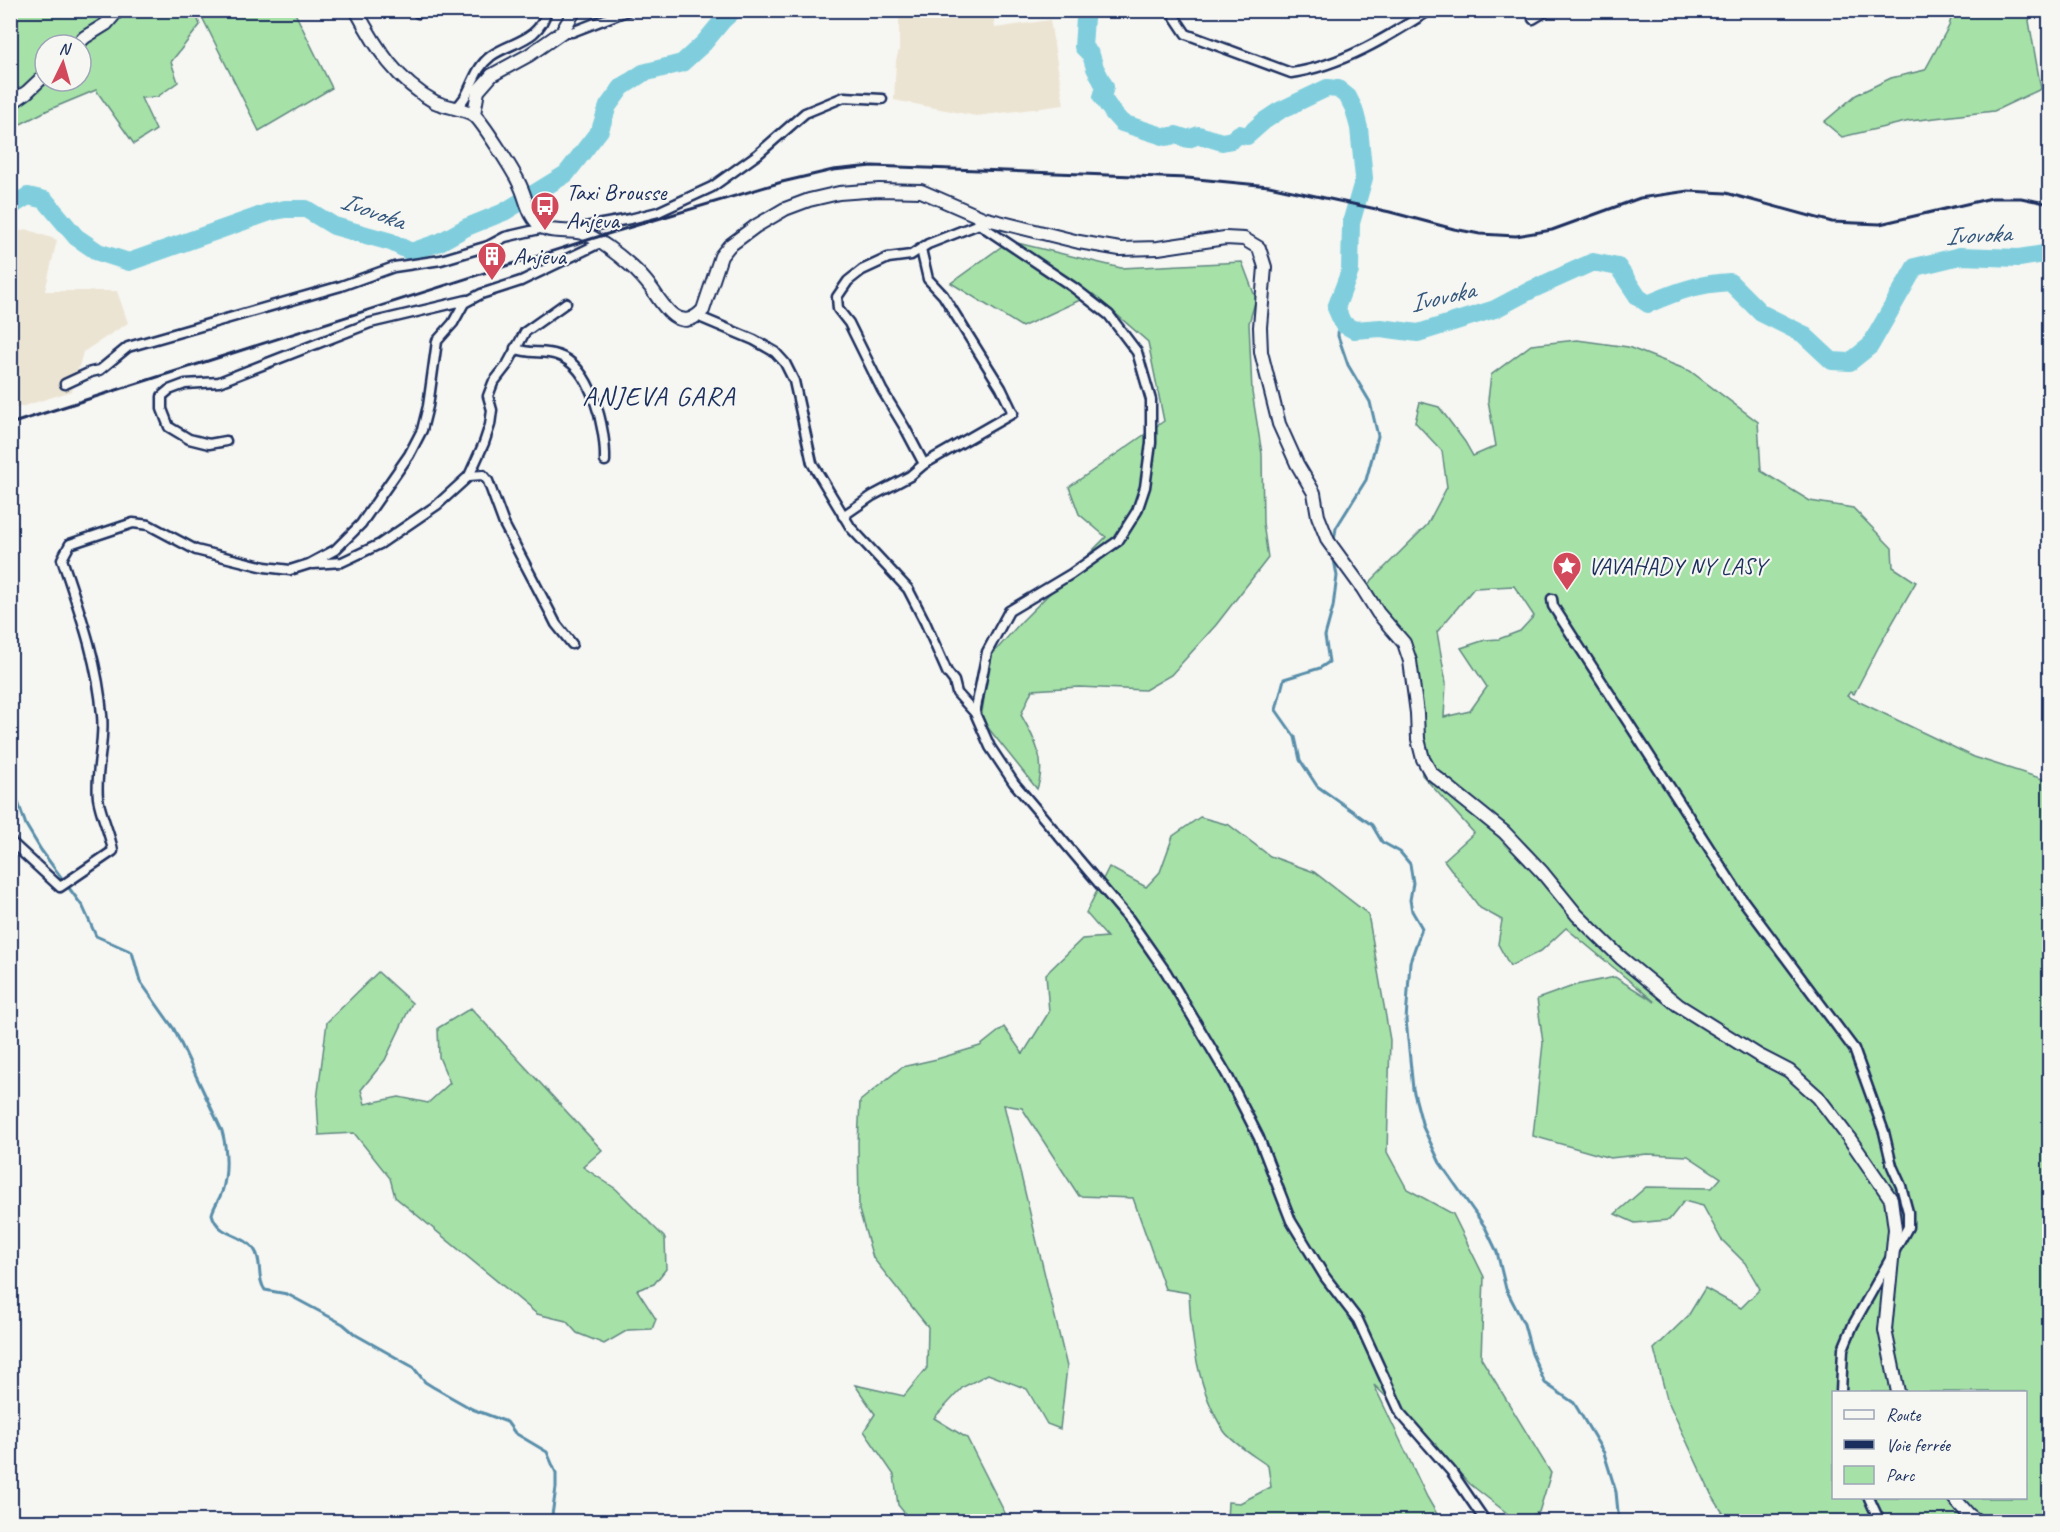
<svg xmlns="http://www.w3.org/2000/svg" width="2060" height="1532" font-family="Caveat,sans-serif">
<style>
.built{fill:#ece4d3}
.green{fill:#a6e1a7;stroke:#608882;stroke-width:1.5;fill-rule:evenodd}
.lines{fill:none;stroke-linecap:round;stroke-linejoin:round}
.stream{stroke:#588eaa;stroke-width:3}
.river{stroke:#80cedd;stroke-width:18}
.street-casing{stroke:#1b2f5e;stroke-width:13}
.secondary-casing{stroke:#1b2f5e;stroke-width:16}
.street{stroke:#f6f6f2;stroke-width:8}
.secondary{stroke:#f6f6f2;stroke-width:12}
.rail{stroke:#1b2f5e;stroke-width:3}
.labels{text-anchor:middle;stroke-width:4.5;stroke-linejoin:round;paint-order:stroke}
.poi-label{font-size:24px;fill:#1b2f5e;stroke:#f6f6f2;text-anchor:start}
.water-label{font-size:26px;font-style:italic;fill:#34577e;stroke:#f6f6f2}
.quarter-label{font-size:27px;letter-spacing:1.5px;fill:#1b2f5e;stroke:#f6f6f2}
</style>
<rect width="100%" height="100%" fill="#f6f6f2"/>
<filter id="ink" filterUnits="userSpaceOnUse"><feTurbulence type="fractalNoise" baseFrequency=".0167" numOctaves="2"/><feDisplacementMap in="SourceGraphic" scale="12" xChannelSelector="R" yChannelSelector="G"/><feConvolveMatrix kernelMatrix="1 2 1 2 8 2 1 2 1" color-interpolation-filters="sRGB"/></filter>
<g filter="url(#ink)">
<g class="built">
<polygon points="899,11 993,11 995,28 1050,20 1064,105 976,116 894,100 896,60 899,50"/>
<polygon points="26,229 57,240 45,291 117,291 128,323 83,352 72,391 11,410 11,234"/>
</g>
<g class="green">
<path d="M 11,11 L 195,11 L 200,25 L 171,62 L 178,82 L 157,97 L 141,98 L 156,130 L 134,144 L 96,90 L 48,110 L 11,129 ZM 45,45 L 81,45 L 81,81 L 45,81 Z"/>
<polygon points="199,11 294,11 332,88 259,131"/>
<polygon points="1953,11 2032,11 2029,21 2041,89 1994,111 1910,121 1842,137 1824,122 1856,95 1891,78 1925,70 1949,26"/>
<path d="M 1009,241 L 1121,268 L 1242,262 L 1256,299 L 1249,323 L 1252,392 L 1262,454 L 1263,523 L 1268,558 L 1216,625 L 1171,675 L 1145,690 L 1079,687 L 1032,690 L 1021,715 C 1035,739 1047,762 1037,789 L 981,719 L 990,657 L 1021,622 L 1106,537 L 1079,514 L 1069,487 L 1164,421 L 1148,342 L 1093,294 L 1022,327 L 951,283 Z"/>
<path d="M 1577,340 L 1628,347 L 1690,371 L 1758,422 L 1761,471 L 1810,501 L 1853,508 L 1892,548 L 1893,567 L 1916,582 L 1879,646 L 1854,694 L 1850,692 L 1847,696 L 1974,757 L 2049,781 L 2049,1521 L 1728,1521 L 1711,1494 L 1667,1399 L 1654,1349 L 1688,1316 L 1705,1288 L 1741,1308 L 1760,1289 L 1745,1263 L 1721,1239 L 1703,1206 L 1684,1201 L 1669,1220 L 1635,1223 L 1615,1214 L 1646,1187 L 1712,1188 L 1721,1178 L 1688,1156 L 1647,1154 L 1610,1158 L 1533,1136 L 1543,1043 L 1537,999 L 1576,985 L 1615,977 L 1655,1002 L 1566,928 L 1541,951 L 1510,966 L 1498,944 L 1502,920 L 1480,908 L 1444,860 L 1474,833 L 1422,775 L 1410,661 L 1363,589 L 1427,525 L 1447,487 L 1442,451 L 1415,422 L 1420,402 L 1439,407 L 1465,442 L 1473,456 L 1496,446 L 1488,400 L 1491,375 L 1531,345 ZM 1514,586 L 1534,616 L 1520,631 L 1499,639 L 1485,640 L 1461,648 L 1487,687 L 1470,711 L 1444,717 L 1446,683 L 1437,632 L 1474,588 ZM 1834,1392 L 2026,1392 L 2026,1498 L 1834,1498 Z"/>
<path d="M 1200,817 L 1229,825 L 1270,856 L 1314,872 L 1368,914 L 1390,1040 L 1387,1152 L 1407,1189 L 1453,1214 L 1484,1277 L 1481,1358 L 1551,1473 L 1539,1512 L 1517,1521 L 1470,1484 L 1406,1416 L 1374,1385 L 1427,1497 L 1441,1521 L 1227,1521 L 1228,1502 L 1240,1503 L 1271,1487 L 1268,1466 C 1256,1457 1232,1443 1224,1431 C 1198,1391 1191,1339 1189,1293 L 1165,1289 L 1133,1198 L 1079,1196 L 1022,1108 L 1004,1105 L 1067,1367 L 1060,1429 L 1047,1424 L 1027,1389 L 988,1374 L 963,1387 L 934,1418 L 967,1438 L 1009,1521 L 911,1521 L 898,1505 L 894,1475 L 864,1431 L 875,1414 L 855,1385 L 904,1396 L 927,1368 L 928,1327 L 873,1258 L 859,1210 L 858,1143 L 860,1101 L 902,1067 L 937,1059 L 980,1046 L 1004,1027 L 1023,1054 L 1049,1012 L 1046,974 L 1082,939 L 1107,937 L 1086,913 L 1109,867 L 1146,887 L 1160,872 L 1173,836 Z"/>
<polygon points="378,972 412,1003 385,1060 361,1090 365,1104 399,1097 428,1103 450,1083 439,1057 438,1028 471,1008 602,1150 583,1167 616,1189 665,1238 666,1269 654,1284 637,1290 656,1319 652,1329 628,1330 604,1344 577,1333 566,1321 537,1314 395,1197 390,1178 354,1133 319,1135 317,1100 327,1022"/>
</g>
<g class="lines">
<g class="stream">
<polyline points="733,11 734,10"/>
<polyline points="1334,541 1336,528 1366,480 1378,436 1370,402 1348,365 1338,336 1339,317"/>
<polyline points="1333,554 1337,576 1333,607 1325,636 1329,662 1320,668 1284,679 1276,710 1295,737 1300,760 1317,786 1372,825 1382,842 1400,852 1410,864 1413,883 1410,900 1412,911 1422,928 1410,962 1406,1020 1413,1089 1423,1127 1440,1163 1485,1227 1497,1252 1506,1289 1524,1324 1532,1354 1545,1383 1574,1403 1604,1453 1616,1492 1619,1522"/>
<path d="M 10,779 L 26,825 L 41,850 L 83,907 L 96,936 L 132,952 L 140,981 L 174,1029 L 222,1131 C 227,1149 228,1173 222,1192 C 219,1200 214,1206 212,1214 C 218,1237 242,1233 254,1249 C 263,1261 256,1278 265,1290 L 287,1294 L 343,1324 L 356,1335 L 413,1367 L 425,1382 L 433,1387 L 472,1409 L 507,1422 L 515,1433 L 547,1452 L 556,1473 L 556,1488 L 551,1522"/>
</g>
<g class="river">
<path d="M 1088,10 L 1085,18 L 1083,47 L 1091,55 L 1095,68 L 1105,87 L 1102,97 L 1113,113 L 1122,123 L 1166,137 L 1176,135 L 1188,139 L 1199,135 L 1222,142 L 1232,140 L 1239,134 L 1247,136 L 1264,121 L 1279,111 L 1327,88 L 1338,89 L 1348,97 L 1354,109 L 1359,128 L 1364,178 L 1351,223 L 1350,271 L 1336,308 L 1343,324 L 1354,330 L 1381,328 L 1418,333 L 1495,309 L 1531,290 L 1593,262 L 1618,267 L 1638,297 L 1648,304 C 1678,291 1697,284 1730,282 L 1761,313 L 1803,334 L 1832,361 L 1850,362 L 1870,346 L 1915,267 L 1960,256 L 2019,258 L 2050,253"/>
<polyline points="10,207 28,196 45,200 76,237 98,252 129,262 270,212 285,209 306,209 334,226 391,242 411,252 440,242 467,227 504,212 566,174 600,130 608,106 622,87 643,73 682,63 704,43 723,20 734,10"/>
</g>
<g class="street-casing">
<g id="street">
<polyline points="417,10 418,13"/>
<path d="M 1170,10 L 1186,34 L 1291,73 C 1341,66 1388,37 1430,10"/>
<polyline points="1533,19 1548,10"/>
<polyline points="562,32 572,32 629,10"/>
<path d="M 454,109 C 473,96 470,72 491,56 C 512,41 539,42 547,10"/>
<polyline points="983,218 979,224 1073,287 1109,315 1137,352 1151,400 1151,443 1145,487 1137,511 1118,541 1071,574 1009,611 987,652 975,713 990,747 1014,783 1129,919 1166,972 1227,1075 1259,1138 1291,1221 1325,1277 1358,1320 1401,1414 1451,1471 1486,1522"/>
<polyline points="574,229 630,219 658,212 712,187 758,154 805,113 844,97 882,99"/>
<polyline points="697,316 754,340 775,352 785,363 794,381 812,463 851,528 908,589 925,622 947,672 954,681 957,693 975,713"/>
<path d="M 515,348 C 528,355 543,350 557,355 C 592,366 606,429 605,461"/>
<polyline points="65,384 91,372 100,370 128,347 341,286 394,267 441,260 488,246 505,237 544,228"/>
<polyline points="226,441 209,444 189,439 169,427 162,409 162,396 169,390 185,384 219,382 370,323 467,300"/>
<polyline points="924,464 905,428 882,390 849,323 838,309 837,297 848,281 862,270 888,258 911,255 928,244 979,224"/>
<polyline points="469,476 483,475 488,481 504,524 550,612 556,624 572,644"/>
<polyline points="843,516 872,496 910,476 924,464 1013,413 1001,388 943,295 928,279 921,249"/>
<polyline points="313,564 342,562 380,544 437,505 469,476 484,443 490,425 492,410 488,396 493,383 507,365 525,332 566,303"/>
<polyline points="1552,599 1553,606 1742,899 1854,1049 1884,1132 1892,1166 1901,1186 1908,1212 1908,1227 1853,1325 1843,1349 1841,1392"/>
<path d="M 10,841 L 60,887 L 113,851 C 110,833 101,816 98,798 C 95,771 105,742 102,715 C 98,661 79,610 62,559 L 70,544 L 133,523 L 149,525 L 196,550 L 265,567 L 290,570 L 309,564 L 335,550 L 361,524 L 409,455 L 422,430 L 428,406 L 437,341 L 453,323 L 464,303 L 481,294 L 521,281 L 600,243"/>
<polyline points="10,935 10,955"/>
<polyline points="1869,1498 1880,1522"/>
</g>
</g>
<g class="secondary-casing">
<g id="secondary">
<path d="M 356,10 C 376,48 397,81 435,102 C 446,107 466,109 474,115 C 482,121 514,172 519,183 C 527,198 527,216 542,227 C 551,233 570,230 582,233 C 595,236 620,256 630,265 C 638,272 646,281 652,289 C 663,306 680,335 703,310 L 721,256 L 729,246 L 756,226 L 785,209 L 809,200 L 839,193 L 879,190 L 921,191 L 983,218 L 1079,242 L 1120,249 L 1158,248 L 1225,238 L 1244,239 L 1259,248 L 1265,267 L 1260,327 L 1261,352 L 1279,424 L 1297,464 L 1314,493 L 1318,516 L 1328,541 L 1363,589 L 1378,613 L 1404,643 L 1410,661 L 1417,713 L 1418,739 L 1423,759 L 1431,773 L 1504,832 L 1542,872 L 1577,915 L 1621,958 L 1678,1005 L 1758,1055 L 1789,1071 L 1818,1097 L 1849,1138 L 1891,1199 L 1895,1229 L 1885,1330 L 1898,1392"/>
<polyline points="76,45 85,37 106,24 118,10"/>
<polyline points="10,104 27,92 45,75"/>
<polyline points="474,114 478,91 492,75 529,55 562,32 575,10"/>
<polyline points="1954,1498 1969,1515 1979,1522"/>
</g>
</g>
<use href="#street" class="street"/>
<use href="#secondary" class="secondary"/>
<polyline class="rail" points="10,424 594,238 782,182 833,170 872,166 1187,178 1269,186 1390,212 1454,229 1480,234 1516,236 1552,230 1640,198 1688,191 1726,193 1832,222 1880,224 1992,198 2021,198 2050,204"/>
</g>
</g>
<defs>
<g id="bus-pin" transform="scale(1.5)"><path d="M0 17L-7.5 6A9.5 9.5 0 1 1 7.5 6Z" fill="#d1495b" stroke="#f6f6f2"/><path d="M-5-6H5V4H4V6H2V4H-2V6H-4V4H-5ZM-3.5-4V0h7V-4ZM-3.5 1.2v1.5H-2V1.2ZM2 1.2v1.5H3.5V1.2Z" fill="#fff"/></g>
<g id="building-pin" transform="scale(1.5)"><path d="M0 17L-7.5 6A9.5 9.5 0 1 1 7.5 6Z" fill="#d1495b" stroke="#f6f6f2"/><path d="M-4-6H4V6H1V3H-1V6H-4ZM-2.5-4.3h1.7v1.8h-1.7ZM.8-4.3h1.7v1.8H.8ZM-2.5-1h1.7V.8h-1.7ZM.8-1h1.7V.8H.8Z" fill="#fff"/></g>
<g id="sight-pin" transform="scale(1.5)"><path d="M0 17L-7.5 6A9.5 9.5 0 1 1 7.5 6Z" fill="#d1495b" stroke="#f6f6f2"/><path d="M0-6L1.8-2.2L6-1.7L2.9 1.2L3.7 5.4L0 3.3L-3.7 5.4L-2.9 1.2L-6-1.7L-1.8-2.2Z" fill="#fff"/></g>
</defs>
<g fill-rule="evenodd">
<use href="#bus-pin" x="545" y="206"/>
<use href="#building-pin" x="492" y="256"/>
<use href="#sight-pin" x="1567" y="566"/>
</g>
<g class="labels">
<g class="poi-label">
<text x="566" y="200">Taxi Brousse<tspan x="566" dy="28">Anjeva</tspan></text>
<text x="513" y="264">Anjeva</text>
<text x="1588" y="574">VAVAHADY NY LASY</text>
</g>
<g class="water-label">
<text transform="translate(373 210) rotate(20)" y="9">Ivovoka</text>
<text transform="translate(1978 234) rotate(-3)" y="9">Ivovoka</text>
<text transform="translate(1442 296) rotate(-13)" y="9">Ivovoka</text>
</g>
<g class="quarter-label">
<text x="659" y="405">ANJEVA GARA</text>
</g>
</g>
<rect width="2060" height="1532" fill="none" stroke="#f6f6f2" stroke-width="36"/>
<rect x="18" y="18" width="2024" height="1496" fill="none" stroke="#1b2f5e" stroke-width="2" filter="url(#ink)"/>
<rect x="1832" y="1391" width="195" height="108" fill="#f6f6f2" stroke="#9ea6b7" stroke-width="1.5"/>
<rect x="1844" y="1410" width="30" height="9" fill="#f6f6f2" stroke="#9ea6b7" stroke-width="1.5"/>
<text x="1886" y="1421" font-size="18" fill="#1b2f5e">Route</text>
<rect x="1844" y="1440" width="30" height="9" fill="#1b2f5e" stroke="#9ea6b7" stroke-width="1.5"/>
<text x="1886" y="1451" font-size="18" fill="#1b2f5e">Voie ferrée</text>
<rect x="1844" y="1466" width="30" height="18" fill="#a6e1a7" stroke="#9ea6b7" stroke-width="1.5"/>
<text x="1886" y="1481" font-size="18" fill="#1b2f5e">Parc</text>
<g transform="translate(63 63) rotate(5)"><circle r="28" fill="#f6f6f2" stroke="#9ea6b7" stroke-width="1.5"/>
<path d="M0-4.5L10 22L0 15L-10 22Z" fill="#d1495b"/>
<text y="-9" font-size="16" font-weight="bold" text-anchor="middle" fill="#1b2f5e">N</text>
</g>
</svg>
